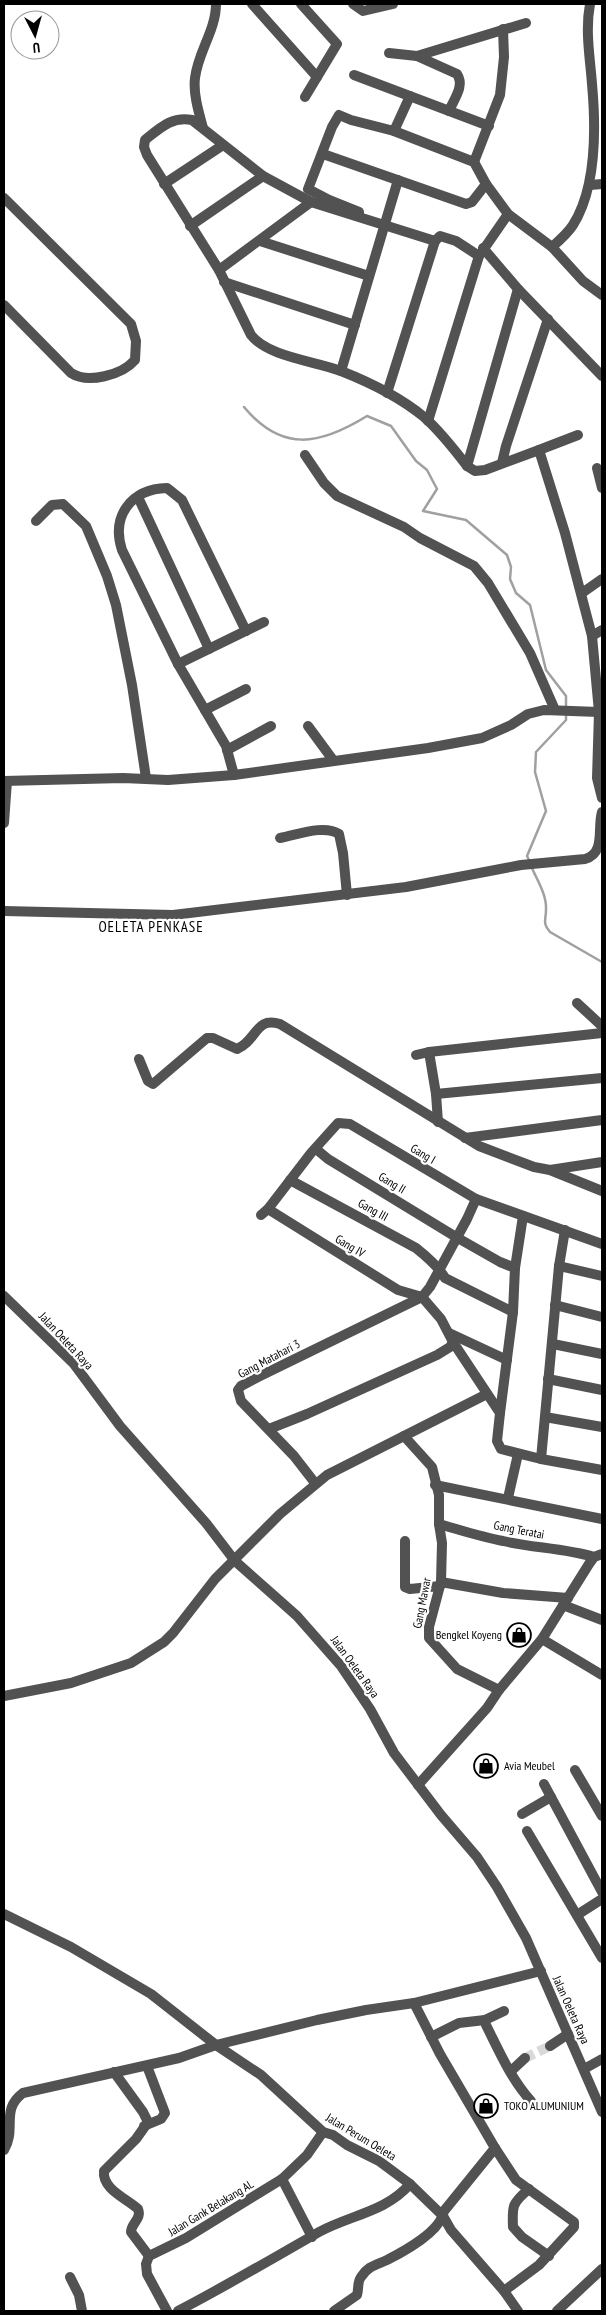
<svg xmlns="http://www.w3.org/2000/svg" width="606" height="2315" font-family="'PT Sans Narrow',sans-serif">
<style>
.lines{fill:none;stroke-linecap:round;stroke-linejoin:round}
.stream{stroke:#a0a0a0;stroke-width:2.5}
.minor-tunnel{stroke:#d9d9d9;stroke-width:10;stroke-dasharray:10 5;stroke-linecap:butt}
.minor{stroke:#525252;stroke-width:10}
.tertiary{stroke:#525252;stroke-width:10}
.labels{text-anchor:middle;stroke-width:4.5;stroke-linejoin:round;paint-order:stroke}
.street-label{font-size:12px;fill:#000;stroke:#fff}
.poi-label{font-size:12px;fill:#000;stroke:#fff;text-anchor:start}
.quarter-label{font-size:15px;letter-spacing:1px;fill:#000;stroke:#fff}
</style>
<rect width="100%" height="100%" fill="#fff"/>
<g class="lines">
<g class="stream">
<path d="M 244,407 C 282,453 320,445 367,416 L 391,426 L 416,461 L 427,470 L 437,489 L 423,511 L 466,520 L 507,555 L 511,567 L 510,579 L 516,593 L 530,605 L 546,670 L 566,696 L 566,709"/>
<polyline points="529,860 527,856 546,811 535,772 536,752 566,720 566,714"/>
<path d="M 532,868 C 537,880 547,895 546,910 C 546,920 542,923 550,932 L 602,962"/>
</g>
<polyline class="minor-tunnel" points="525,2058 550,2046"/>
<g class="minor">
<polyline points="252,4 317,77"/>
<polyline points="301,4 337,44 305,97"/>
<polyline points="353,4 363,11 393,4"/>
<path d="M 389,53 L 417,56 L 457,74 C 465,86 454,99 449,111"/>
<polyline points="417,56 526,23"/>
<polyline points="354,75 489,126"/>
<path d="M 203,128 C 199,113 193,94 195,78 C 198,52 216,30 216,4"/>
<polyline points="394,131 410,96"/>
<polyline points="323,154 466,204 472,202 486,184"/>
<polyline points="474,162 500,95 504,57 503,29"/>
<polyline points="164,184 223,145"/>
<polyline points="590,185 602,184"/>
<path d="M 4,198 L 131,324 L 136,341 L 135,360 C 122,375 88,384 71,373 L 4,305"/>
<polyline points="359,212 329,200 308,189 332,127 339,115 351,120 394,131 474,162 486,184 508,214 552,247 583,281 602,295"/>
<polyline points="190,226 263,176"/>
<polyline points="260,241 369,276"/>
<path d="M 552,247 C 560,240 568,233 573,225 C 597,187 596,128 592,84 C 590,57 585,31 590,4"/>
<polyline points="483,248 518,289 602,376"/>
<path d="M 479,256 L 456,241 L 440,236 L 435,241 L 311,202 L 263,176 L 192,120 C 172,116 160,128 145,140 L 144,147 L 147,155 L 219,270 L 251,335 C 268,357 315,361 341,371 C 369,382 401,398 424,417 C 440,431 454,449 467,466 L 475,471 L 485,470 L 539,450 L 565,533 L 592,636 L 599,712 L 597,778 L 602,798"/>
<polyline points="219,270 311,202"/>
<polyline points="224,282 355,325"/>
<polyline points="341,371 398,180"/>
<polyline points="387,393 435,241"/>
<polyline points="428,421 479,256 508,214"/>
<polyline points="539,450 578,435"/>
<polyline points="305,455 324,483 337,496 404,527 420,538 474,566 488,583 530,653 555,710"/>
<polyline points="502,463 506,446 548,319"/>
<polyline points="467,466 518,289"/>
<polyline points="597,468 602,488"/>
<polyline points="138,497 209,649"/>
<polyline points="36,521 52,505 63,504 86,526 107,576 116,605 132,685 146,778"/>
<polyline points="582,593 602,579"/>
<polyline points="592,636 602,630"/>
<polyline points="178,664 264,622"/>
<polyline points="205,710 246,689"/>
<polyline points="308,726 333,760"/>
<polyline points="227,750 271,726"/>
<path d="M 234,775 L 226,746 L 178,664 L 122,550 C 111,516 131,489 167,488 L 182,500 L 246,631"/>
<polyline points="4,781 123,778 168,780 234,775 428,748 482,738 511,725 528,714 544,710 599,712"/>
<polyline points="4,823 7,781"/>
<path d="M 280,838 C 297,835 324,824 339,834 L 343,853 L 347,895"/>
<path d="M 4,911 L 173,915 L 406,887 L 521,865 L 585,859 C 606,853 597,828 602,812"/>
<polyline points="577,1003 602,1026"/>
<polyline points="429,1052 602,1033"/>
<polyline points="416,1055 429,1052 436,1094 438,1122"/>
<path d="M 139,1059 L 148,1081 L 153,1084 L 207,1038 L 213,1038 L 237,1049 C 257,1041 255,1016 280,1024 L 479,1146 L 534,1167 L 550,1170 L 602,1191"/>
<polyline points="436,1094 602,1078"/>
<polyline points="465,1138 602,1120"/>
<polyline points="316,1149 328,1159 456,1237 500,1262 515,1268"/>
<polyline points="550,1170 602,1162"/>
<path d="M 290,1180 L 416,1248 C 426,1256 439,1267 445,1278 L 513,1312"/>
<polyline points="268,1209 398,1290 422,1297"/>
<polyline points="261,1215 268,1209 311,1153 338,1123 350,1124 476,1199 602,1244"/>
<polyline points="559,1266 602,1276"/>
<polyline points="4,1296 74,1364 120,1426 206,1523 235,1561 297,1616 341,1666 370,1709 394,1753 441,1815 477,1857 497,1887 526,1938 602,2112"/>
<polyline points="422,1297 441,1319 453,1342 500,1413 497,1441 501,1449 541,1459 602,1470"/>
<polyline points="555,1305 602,1317"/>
<polyline points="449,1333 507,1360"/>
<polyline points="553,1344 602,1354"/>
<polyline points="548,1379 602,1390"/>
<polyline points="500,1413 513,1312 515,1268 523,1216"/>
<polyline points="545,1417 602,1427"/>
<polyline points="269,1429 307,1414 437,1355 450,1347 453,1342"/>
<polyline points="404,1436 432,1467 439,1495 439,1524 442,1543 441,1582 429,1627 429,1638 457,1669 499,1690"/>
<polyline points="541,1459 559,1266 565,1230"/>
<polyline points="315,1483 294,1456 241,1401 238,1390 241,1386 258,1377 422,1297 430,1287 467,1219 476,1199"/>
<polyline points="435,1485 602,1519"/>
<polyline points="508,1498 518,1454"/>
<path d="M 439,1524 C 460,1530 481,1537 503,1541 C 533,1548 564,1548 594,1557"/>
<polyline points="405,1541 405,1587 410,1589 440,1586"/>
<polyline points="441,1582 503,1593 568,1598"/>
<polyline points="563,1605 602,1620"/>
<polyline points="542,1639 602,1675"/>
<polyline points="4,1696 71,1683 131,1663 164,1642 173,1633 215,1579 280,1514 327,1475 487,1394"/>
<polyline points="575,1770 602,1816"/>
<polyline points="544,1784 602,1892"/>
<polyline points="418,1785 487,1708 499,1690 542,1639 589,1564 594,1557 602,1554"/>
<polyline points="522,1814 551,1797"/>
<polyline points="527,1831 602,1958"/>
<polyline points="4,1914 71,1947 151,1994 216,2045 261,2075 323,2132 333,2135 347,2145 379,2161 410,2184 443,2216 451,2230 504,2291 518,2311"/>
<polyline points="577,1915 602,1899"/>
<polyline points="414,2003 440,2054 495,2148 516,2180 574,2222 574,2227 539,2265 504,2291"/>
<path d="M 504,2011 L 485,2020 L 486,2025 C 499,2051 511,2079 531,2101"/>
<polyline points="431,2037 459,2023 485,2020"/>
<polyline points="550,2046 568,2034"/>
<polyline points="584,2069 602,2059"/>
<polyline points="511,2071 525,2058"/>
<path d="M 114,2072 L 143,2112 L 148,2122 L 136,2139 L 104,2171 C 102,2189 126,2198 138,2209 C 142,2219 131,2223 131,2232 L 149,2256"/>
<polyline points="144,2126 161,2119 165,2113 147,2066"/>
<polyline points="282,2179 312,2237"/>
<path d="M 529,2189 C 512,2203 512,2206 513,2227 L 522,2237 L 549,2256"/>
<polyline points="70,2277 79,2295 82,2311"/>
<polyline points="167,2311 147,2274 146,2264 149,2256 186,2238 282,2179 307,2155 323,2132"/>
<path d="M 178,2311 C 226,2286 272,2259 319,2232 C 350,2215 386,2212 410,2184"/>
<path d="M 334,2311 L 357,2295 C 359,2289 357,2282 361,2277 C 368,2266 376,2265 387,2260 C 405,2251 441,2231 444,2211 L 495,2148"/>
<polyline points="557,2311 602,2269"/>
</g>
<path class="tertiary" d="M 4,2150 C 17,2129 0,2110 23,2093 L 179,2058 L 216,2045 L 317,2020 L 366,2010 L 414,2003 L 541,1971"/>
</g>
<defs>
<g id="shop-ring" transform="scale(1.25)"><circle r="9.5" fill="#fff" stroke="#000" stroke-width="1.5"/><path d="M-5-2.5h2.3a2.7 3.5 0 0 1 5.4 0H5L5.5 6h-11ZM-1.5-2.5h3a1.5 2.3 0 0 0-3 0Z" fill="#000"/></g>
</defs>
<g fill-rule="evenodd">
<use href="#shop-ring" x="519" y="1635"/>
<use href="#shop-ring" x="486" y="1766"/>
<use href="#shop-ring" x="486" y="2106"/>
</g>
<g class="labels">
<g class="street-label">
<text transform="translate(423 1154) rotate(30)" y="4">Gang I</text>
<text transform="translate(392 1183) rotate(31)" y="4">Gang II</text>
<text transform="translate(373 1210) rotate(29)" y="4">Gang III</text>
<text transform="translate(350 1246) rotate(31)" y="4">Gang IV</text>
<text transform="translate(66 1341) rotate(47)" y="4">Jalan Oeleta Raya</text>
<text transform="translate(269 1359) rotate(-28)" y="4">Gang Matahari 3</text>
<text transform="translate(519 1530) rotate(11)" y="4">Gang Teratai</text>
<text transform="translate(422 1603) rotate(-79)" y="4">Gang Mawar</text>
<text transform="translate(355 1667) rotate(54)" y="4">Jalan Oeleta Raya</text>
<text transform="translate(571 2010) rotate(66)" y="4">Jalan Oeleta Raya</text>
<text transform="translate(361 2137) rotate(31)" y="4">Jalan Perum Oeleta</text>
<text transform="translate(211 2208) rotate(-31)" y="4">Jalan Gank Belakang AL</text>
</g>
<g class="poi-label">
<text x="502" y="1639" text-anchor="end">Bengkel Koyeng</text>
<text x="504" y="1770">Avia Meubel</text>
<text x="504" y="2110">TOKO ALUMUNIUM</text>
</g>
<g class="quarter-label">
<text x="151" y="932">OELETA PENKASE</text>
</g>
</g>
<rect width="606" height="2315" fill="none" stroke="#000000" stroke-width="10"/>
<g transform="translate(35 35) rotate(174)"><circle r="24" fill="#ffffff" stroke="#999999"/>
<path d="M0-4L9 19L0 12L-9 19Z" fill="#000000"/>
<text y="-8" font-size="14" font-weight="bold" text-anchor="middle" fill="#000000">U</text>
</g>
</svg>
